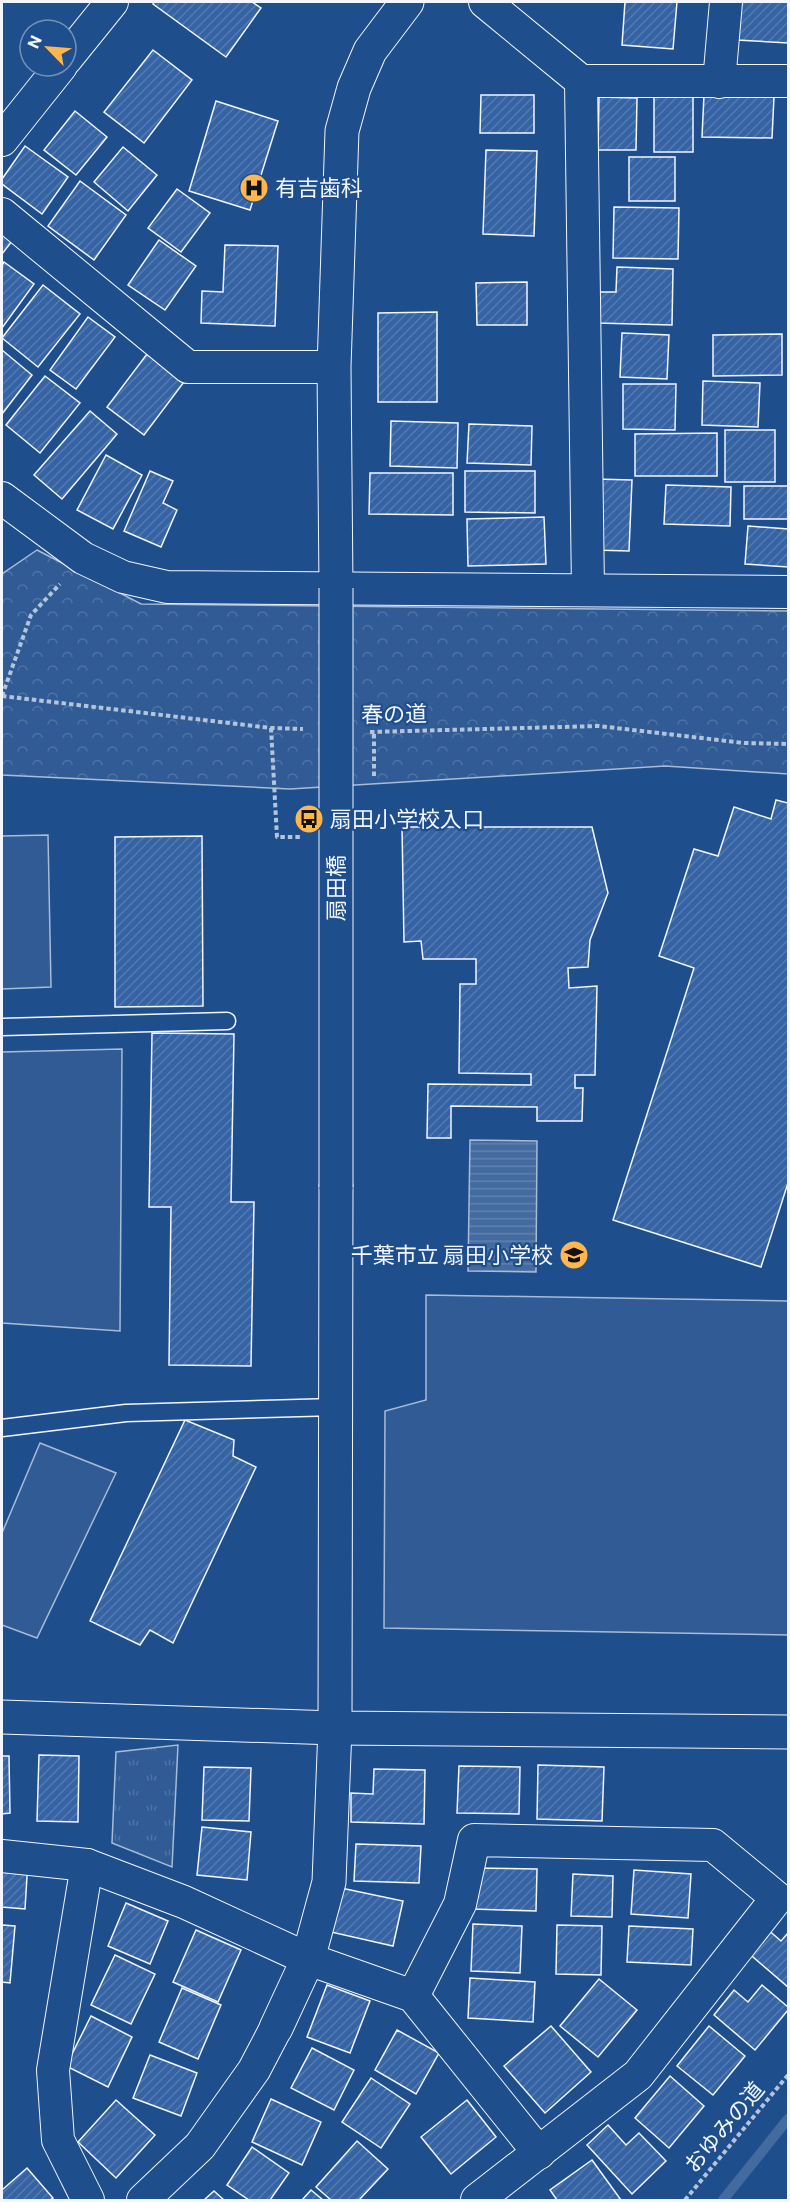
<svg xmlns="http://www.w3.org/2000/svg" width="790" height="2202" font-family="Commissioner,'Noto Sans JP',sans-serif">
<style>
.grass{fill:url(#grass-tufts);stroke:#a8bbd7;stroke-width:1.5}
.forest{fill:url(#forest-crowns);stroke:#a8bbd7;stroke-width:1.5}
.built{fill:#305b95;stroke:#a8bbd7;stroke-width:1.5}
.water{fill:url(#water-rules);stroke:#a8bbd7;stroke-width:1.5}
.lines{fill:none;stroke-linecap:round;stroke-linejoin:round}
.stream{stroke:#446ba0;stroke-width:10}
.building{fill:url(#building-hatch);stroke:#f2f6ff;stroke-width:1.5}
.service-casing{stroke:#f2f6ff;stroke-width:19}
.minor-casing{stroke:#f2f6ff;stroke-width:34}
.tertiary-casing{stroke:#f2f6ff;stroke-width:35}
.path{stroke:#b3c4dc;stroke-width:4;stroke-dasharray:4.5 3;stroke-linecap:butt}
.service{stroke:#1f4e8c;stroke-width:16}
.minor{stroke:#1f4e8c;stroke-width:32}
.tertiary{stroke:#1f4e8c;stroke-width:33}
.tertiary-bridge-casing{stroke:#f2f6ff;stroke-width:35;stroke-linecap:butt}
.tertiary-bridge{stroke:#1f4e8c;stroke-width:33}
.labels{text-anchor:middle;stroke-width:4.5;stroke-linejoin:round;paint-order:stroke}
.poi-label{font-size:22px;fill:#f2f6ff;stroke:#1f4e8c;text-anchor:start}
.street-label{font-size:22px;fill:#f2f6ff;stroke:#1f4e8c}
</style>
<defs>
<pattern id="grass-tufts" width="24" height="20" patternUnits="userSpaceOnUse" patternTransform="scale(1.5)"><rect width="24" height="20" fill="#305b95"/><path d="M3 7l-1-3M5 7V3M7 7l1-3M15 17l-1-3M17 17v-4M19 17l1-3" fill="none" stroke="#4e73a5"/></pattern>
<pattern id="forest-crowns" width="20" height="18" patternUnits="userSpaceOnUse" patternTransform="scale(1.5)"><rect width="20" height="18" fill="#305b95"/><path d="M2 6a3 3 0 1 1 6 0M12 15a3 3 0 1 1 6 0" fill="none" stroke="#4e73a5"/></pattern>
<pattern id="water-rules" width="6" height="5" patternUnits="userSpaceOnUse" patternTransform="scale(1.5)"><rect width="6" height="5" fill="#446ba0"/><path d="M0 2.5h6" fill="none" stroke="#5f81ae"/></pattern>
<pattern id="building-hatch" width="6" height="6" patternUnits="userSpaceOnUse" patternTransform="scale(1.5)"><rect width="6" height="6" fill="#3563a3"/><path d="M-1 1l2-2M0 6l6-6M5 7l2-2" fill="none" stroke="#537ab1"/></pattern>
</defs>
<rect width="100%" height="100%" fill="#1f4e8c"/>
<polygon class="grass" points="178,1745 172,1867 112,1843 116,1752"/>
<polygon class="forest" points="37,550 141,604 788,611 788,774 665,766 290,789 2,775 2,574"/>
<g class="built">
<polygon points="48,835 51,987 2,989 2,836"/>
<polygon points="122,1049 120,1331 2,1323 2,1052"/>
<polygon points="426,1295 788,1301 788,1635 384,1628 385,1411 426,1400"/>
<polygon points="40,1443 116,1473 37,1638 2,1625 2,1533"/>
</g>
<polygon class="water" points="470,1140 537,1141 536,1272 468,1271"/>
<g class="lines">
<polyline class="stream" points="723,2200 788,2119"/>
</g>
<g class="building">
<polygon points="154,2 252,2 261,8 226,57 153,4"/>
<polygon points="625,2 677,2 673,49 622,45"/>
<polygon points="739,2 788,2 788,43 737,40"/>
<polygon points="153,50 192,80 144,143 104,112"/>
<polygon points="481,95 534,95 534,133 480,133"/>
<polygon points="693,95 693,152 654,152 654,96"/>
<polygon points="704,95 774,97 772,138 702,137"/>
<polygon points="599,97 637,98 636,150 598,150"/>
<polygon points="216,101 278,121 250,210 189,191"/>
<polygon points="75,111 107,137 76,175 44,150"/>
<polygon points="25,146 68,177 42,214 2,184 2,179"/>
<polygon points="123,147 157,175 128,211 94,182"/>
<polygon points="486,150 537,151 534,236 483,234"/>
<rect x="629" y="157" width="46" height="44"/>
<polygon points="80,181 126,215 94,260 48,226"/>
<polygon points="177,189 210,213 181,252 148,228"/>
<polygon points="614,207 679,208 678,259 613,258"/>
<polygon points="2,225 16,236 2,254"/>
<polygon points="159,240 196,266 165,310 128,285"/>
<polygon points="225,245 278,246 275,326 201,323 202,291 223,292"/>
<polygon points="4,262 34,284 2,328 2,266"/>
<polygon points="617,267 673,269 672,325 597,323 597,292 616,292"/>
<polygon points="527,282 527,325 477,325 476,283"/>
<polygon points="43,285 80,314 38,367 2,338"/>
<polygon points="437,312 437,402 378,402 378,313"/>
<polygon points="88,317 115,337 76,389 50,370"/>
<polygon points="622,333 669,335 667,379 620,377"/>
<polygon points="782,334 782,375 713,376 713,335"/>
<polygon points="2,350 32,375 2,414"/>
<polygon points="147,354 184,382 144,435 107,407"/>
<polygon points="45,376 80,403 40,453 6,425"/>
<polygon points="703,381 760,383 758,427 702,425"/>
<polygon points="623,384 676,384 675,430 623,429"/>
<polygon points="90,411 117,434 62,499 34,475"/>
<polygon points="391,421 458,423 457,468 390,466"/>
<polygon points="469,424 532,426 531,465 467,463"/>
<rect x="725" y="430" width="50" height="52"/>
<polygon points="717,433 717,476 635,476 635,434"/>
<polygon points="106,455 142,475 113,529 77,510"/>
<polygon points="150,471 173,481 163,503 177,510 161,547 124,531"/>
<polygon points="465,471 535,471 535,513 465,512"/>
<polygon points="370,473 453,473 453,515 369,514"/>
<polygon points="595,479 632,480 629,551 593,550"/>
<polygon points="666,485 731,487 730,526 664,524"/>
<rect x="744" y="486" width="44" height="33"/>
<polygon points="544,517 546,564 468,566 467,519"/>
<polygon points="748,526 788,529 788,567 745,564"/>
<polygon points="776,800 788,803 788,1183 761,1267 613,1220 694,968 659,956 694,849 718,856 734,807 771,819"/>
<polygon points="402,827 592,827 608,893 590,940 588,967 568,968 569,988 597,986 595,1075 575,1075 575,1088 583,1088 582,1121 537,1121 537,1107 451,1106 451,1138 427,1138 428,1084 531,1085 531,1074 459,1073 460,984 476,984 476,959 423,959 421,941 404,942"/>
<polygon points="202,836 203,1006 115,1007 115,837"/>
<polygon points="152,1033 234,1034 231,1202 254,1202 251,1366 169,1365 171,1207 149,1207"/>
<polygon points="185,1420 234,1440 233,1456 256,1467 173,1643 150,1630 140,1645 90,1621"/>
<polygon points="39,1755 79,1756 78,1822 37,1821"/>
<polygon points="2,1756 9,1756 10,1813 2,1814"/>
<polygon points="538,1765 604,1767 602,1821 537,1819"/>
<polygon points="459,1766 520,1767 519,1814 457,1813"/>
<polygon points="204,1767 251,1768 249,1821 202,1820"/>
<polygon points="374,1769 425,1770 424,1824 351,1822 351,1793 373,1794"/>
<polygon points="202,1827 251,1832 247,1880 197,1875"/>
<polygon points="356,1844 421,1846 419,1883 354,1881"/>
<polygon points="2,1858 28,1860 25,1909 2,1907"/>
<polygon points="473,1868 537,1869 536,1911 472,1909"/>
<polygon points="634,1870 691,1874 688,1918 631,1914"/>
<polygon points="573,1874 613,1876 612,1917 571,1916"/>
<polygon points="341,1888 403,1901 393,1946 331,1932"/>
<polygon points="126,1903 168,1921 150,1964 108,1946"/>
<polygon points="473,1924 522,1926 520,1973 471,1971"/>
<polygon points="2,1925 15,1926 10,1983 2,1982"/>
<polygon points="557,1925 602,1926 601,1975 556,1974"/>
<polygon points="629,1926 693,1929 691,1965 627,1962"/>
<polygon points="766,1928 781,1941 788,1933 788,1987 746,1951"/>
<polygon points="196,1930 241,1950 218,2002 173,1982"/>
<polygon points="115,1955 155,1974 131,2024 91,2005"/>
<polygon points="470,1978 535,1982 533,2022 468,2018"/>
<polygon points="599,1979 637,2010 598,2057 560,2026"/>
<polygon points="327,1985 370,2001 350,2053 307,2037"/>
<polygon points="762,1985 788,2007 788,2010 755,2050 714,2015 734,1990 748,2002"/>
<polygon points="182,1988 221,2005 198,2059 159,2042"/>
<polygon points="91,2016 132,2037 108,2087 66,2066"/>
<polygon points="551,2026 591,2072 545,2113 504,2066"/>
<polygon points="709,2026 745,2056 713,2095 677,2066"/>
<polygon points="397,2030 439,2053 416,2094 375,2070"/>
<polygon points="312,2048 354,2070 334,2110 291,2088"/>
<polygon points="150,2055 197,2073 181,2116 133,2098"/>
<polygon points="670,2076 704,2106 669,2148 635,2118"/>
<polygon points="371,2078 410,2104 381,2148 342,2122"/>
<polygon points="271,2099 321,2122 302,2165 252,2142"/>
<polygon points="116,2100 155,2135 116,2178 78,2142"/>
<polygon points="467,2100 496,2137 451,2174 421,2137"/>
<polygon points="608,2125 626,2145 639,2133 666,2161 632,2194 587,2145"/>
<polygon points="357,2141 388,2169 359,2200 331,2200 316,2187"/>
<polygon points="252,2147 289,2173 270,2200 249,2200 227,2185"/>
<polygon points="592,2160 621,2200 557,2200 550,2190"/>
<polygon points="27,2168 53,2198 50,2200 2,2200 2,2190"/>
<polygon points="311,2190 323,2200 302,2200"/>
<polygon points="214,2191 224,2200 204,2200"/>
</g>
<g class="lines">
<g class="service-casing">
<g id="service">
<polyline points="2,1027 227,1021"/>
<polyline points="2,1428 126,1413 335,1407"/>
</g>
</g>
<g class="minor-casing">
<g id="minor">
<polyline points="485,2 581,81 788,81"/>
<polyline points="66,59 112,2"/>
<polyline points="581,81 588,590"/>
<polyline points="719,82 726,2"/>
<polyline points="2,140 61,66"/>
<polyline points="2,214 188,367 334,367"/>
<polyline points="2,498 83,558 123,577 167,587 788,592"/>
<polyline points="2,1856 87,1865 184,1902 308,1959 413,1996 539,2153"/>
<polyline points="87,1865 53,2070 58,2140 88,2200"/>
<polyline points="413,1996 460,1904 474,1840 713,1845 777,1898 638,2075 477,2200"/>
<polyline points="143,2200 200,2146 254,2070 276,2028"/>
</g>
</g>
<g class="tertiary-casing">
<g id="tertiary">
<polyline points="336,588 334,367 342,131 354,88 370,51 407,2"/>
<polyline points="2,1717 335,1728 788,1732"/>
<polyline points="276,2028 308,1959 329,1882 335,1728 336,1187"/>
</g>
</g>
<g class="path">
<polyline points="2,696 271,728 303,729"/>
<polyline points="2,696 31,615 60,584"/>
<polyline points="271,728 277,837 302,837"/>
<polyline points="370,732 599,726 744,743 788,744"/>
<polyline points="374,776 374,732"/>
<polyline points="685,2200 788,2075"/>
</g>
<use href="#service" class="service"/>
<use href="#minor" class="minor"/>
<use href="#tertiary" class="tertiary"/>
<g class="tertiary-bridge-casing">
<polyline id="tertiary-bridge" points="336,1187 336,588"/>
</g>
<use href="#tertiary-bridge" class="tertiary-bridge"/>
</g>
<defs>
<g id="hospital-disc" transform="scale(1.5)"><circle r="9.5" fill="#ffb74d" stroke="#1f4e8c"/><path d="M-5-5h3v3.5h4V-5h3V5h-3V1.5h-4V5h-3Z" fill="#111"/></g>
<g id="bus-disc" transform="scale(1.5)"><circle r="9.5" fill="#ffb74d" stroke="#1f4e8c"/><path d="M-5-6H5V4H4V6H2V4H-2V6H-4V4H-5ZM-3.5-4V0h7V-4ZM-3.5 1.2v1.5H-2V1.2ZM2 1.2v1.5H3.5V1.2Z" fill="#111"/></g>
<g id="school-disc" transform="scale(1.5)"><circle r="9.5" fill="#ffb74d" stroke="#1f4e8c"/><path d="M0-5L7-2L0 1L-7-2ZM-4 1L0 2.5L4 1V4Q0 6-4 4Z" fill="#111"/></g>
</defs>
<g fill-rule="evenodd">
<use href="#hospital-disc" x="254" y="188"/>
<use href="#bus-disc" x="309" y="819"/>
<use href="#school-disc" x="574" y="1255"/>
</g>
<g class="labels">
<g class="poi-label">
<text x="275" y="196">有吉歯科</text>
<text x="330" y="827">扇田小学校入口</text>
<text x="553" y="1263" text-anchor="end">千葉市立 扇田小学校</text>
</g>
<g class="street-label">
<text transform="translate(394 714) rotate(-1)" y="8">春の道</text>
<text transform="translate(336 888) rotate(-90)" y="8">扇田橋</text>
<text transform="translate(724 2127) rotate(-50)" y="8">おゆみの道</text>
</g>
</g>
<rect width="790" height="2202" fill="none" stroke="#f2f6ff" stroke-width="6"/>
<g transform="translate(48 48) rotate(295)"><circle r="28" fill="#1f4e8c" stroke="#7391ba" stroke-width="1.5"/>
<path d="M0-4.5L10 22L0 15L-10 22Z" fill="#ffb74d"/>
<text y="-9" font-size="16" font-weight="bold" text-anchor="middle" fill="#f2f6ff">N</text>
</g>
</svg>
